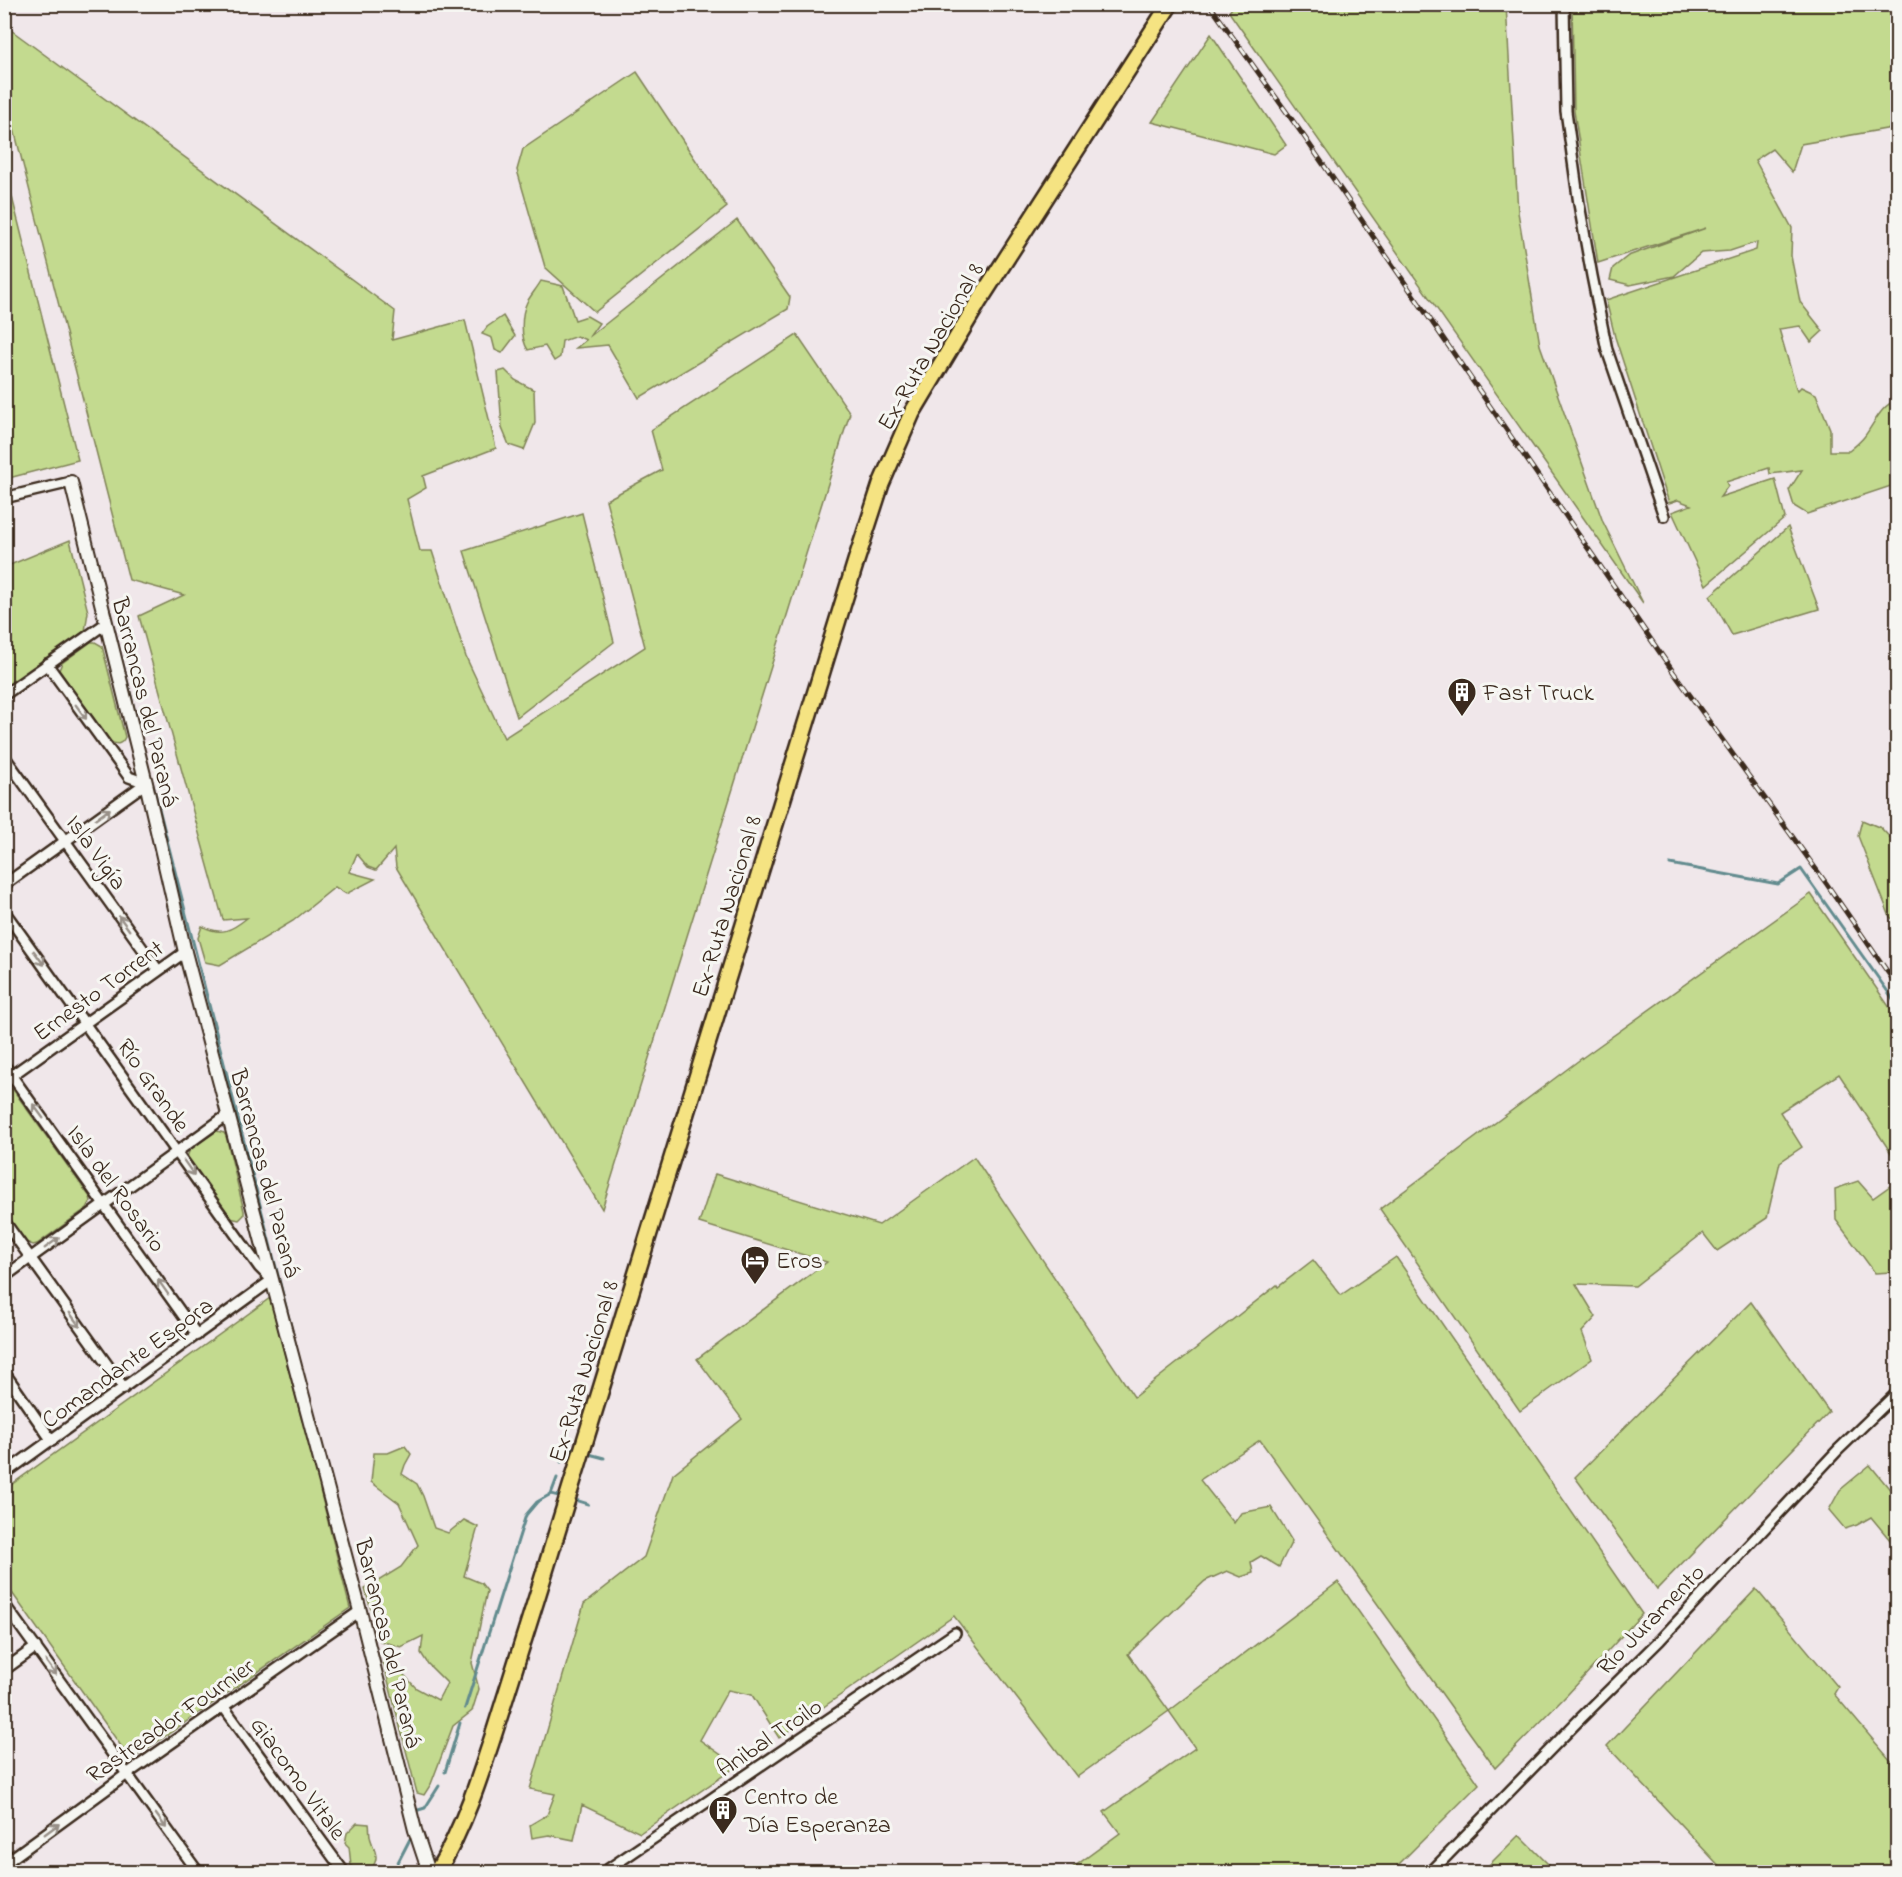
<svg xmlns="http://www.w3.org/2000/svg" width="1902" height="1877" font-family="'Indie Flower',sans-serif">
<style>
.green{fill:#c3da8f;stroke:#7f8256;stroke-width:1.5}
.lines{fill:none;stroke-linecap:round;stroke-linejoin:round}
.stream{stroke:#628b8e;stroke-width:3}
.minor-casing{stroke:#3b2a1e;stroke-width:14}
.tertiary-casing{stroke:#3b2a1e;stroke-width:16}
.primary-casing{stroke:#3b2a1e;stroke-width:20}
.minor{stroke:#f6f6f2;stroke-width:9}
.tertiary{stroke:#f6f6f2;stroke-width:12}
.primary{stroke:#f5e382;stroke-width:15}
.rail-casing{stroke:#3b2a1e;stroke-width:5}
.rail{stroke:#f6f6f2;stroke-width:3;stroke-dasharray:9;stroke-linecap:butt}
.oneway{stroke:#989088}
.labels{text-anchor:middle;stroke-width:6;stroke-linejoin:round;paint-order:stroke}
.street-label{font-size:24px;fill:#3b2a1e;stroke:#f6f6f2}
.poi-label{font-size:24px;fill:#3b2a1e;stroke:#f6f6f2;text-anchor:start}
</style>
<rect width="100%" height="100%" fill="#f0e7ea"/>
<filter id="ink" filterUnits="userSpaceOnUse"><feTurbulence type="fractalNoise" baseFrequency=".0167" numOctaves="2"/><feDisplacementMap in="SourceGraphic" scale="12" xChannelSelector="R" yChannelSelector="G"/><feConvolveMatrix kernelMatrix="1 2 1 2 8 2 1 2 1" color-interpolation-filters="sRGB"/></filter>
<g filter="url(#ink)">
<g class="green">
<polygon points="1234,5 1506,5 1518,212 1540,345 1603,522 1643,603 1229,12"/>
<path d="M 1572,5 L 1897,5 L 1897,127 L 1801,144 L 1792,172 L 1772,149 L 1755,160 L 1792,228 L 1791,256 L 1800,302 L 1823,331 L 1811,342 L 1800,326 L 1779,329 L 1797,391 L 1801,387 L 1816,394 L 1830,429 L 1830,451 L 1849,451 C 1854,447 1860,442 1864,437 C 1874,424 1881,405 1897,400 L 1897,484 L 1807,514 L 1794,506 L 1789,490 L 1802,470 L 1770,474 L 1769,468 L 1726,482 L 1728,486 L 1720,497 L 1775,479 L 1785,518 L 1706,585 L 1672,512 L 1691,505 L 1678,500 L 1669,503 L 1615,337 L 1606,300 L 1756,250 L 1757,242 L 1730,251 L 1701,253 L 1674,276 L 1630,285 L 1610,280 L 1613,268 L 1628,256 L 1706,228 L 1598,263 L 1574,111 Z"/>
<path d="M 4,25 L 395,311 L 392,340 L 465,320 L 496,448 L 423,476 L 426,488 L 407,499 L 420,551 L 432,551 L 466,657 L 504,738 L 645,647 L 606,500 L 662,470 L 651,430 L 797,335 L 850,413 L 602,1209 L 396,867 L 394,849 L 376,870 L 368,867 L 357,854 L 349,872 L 375,879 L 346,894 L 335,887 L 293,921 L 220,965 L 205,962 L 198,938 L 202,926 C 221,936 231,931 247,918 L 223,920 L 139,616 L 184,595 L 129,580 L 5,94 Z"/>
<polygon points="1211,34 1286,145 1274,154 1152,122"/>
<polygon points="637,72 727,207 595,312 545,267 517,170 523,149"/>
<polygon points="5,169 78,460 5,479 4,479"/>
<path d="M 737,220 L 790,297 L 788,309 L 639,398 L 608,345 L 576,348 L 586,340 L 577,336 L 562,341 L 560,357 L 554,361 L 545,346 L 528,350 C 520,338 521,314 527,302 C 531,295 537,288 541,281 L 563,286 L 575,320 L 587,316 L 599,323 L 589,337 Z"/>
<polygon points="503,316 515,336 502,353 495,350 492,338 482,334 487,327"/>
<polygon points="505,370 515,380 534,390 535,423 524,450 509,445 502,428 498,372"/>
<polygon points="582,513 614,642 517,717 464,551"/>
<polygon points="1788,527 1819,609 1732,635 1710,596"/>
<polygon points="70,540 88,612 85,631 5,688 5,567"/>
<path d="M 91,642 L 95,642 L 102,646 L 125,737 C 122,744 117,746 110,741 L 59,670 L 62,663 Z"/>
<polygon points="1862,820 1881,828 1897,845 1897,922 1890,917 1858,836"/>
<polygon points="1811,894 1897,1018 1897,1162 1839,1074 1780,1112 1802,1147 1780,1162 1767,1218 1717,1251 1703,1233 1635,1286 1576,1284 1596,1317 1582,1332 1592,1359 1520,1411 1380,1209 1582,1058"/>
<polygon points="4,1088 10,1088 14,1091 90,1197 91,1201 87,1208 37,1244 33,1245 26,1242 5,1212"/>
<polygon points="217,1131 224,1133 226,1136 244,1211 244,1215 239,1220 230,1218 187,1157 190,1149"/>
<polygon points="974,1157 1134,1397 1277,1285 1278,1287 1313,1260 1341,1295 1396,1257 1642,1614 1568,1694 1495,1768 1260,1440 1200,1480 1234,1523 1241,1513 1271,1507 1292,1541 1279,1567 1261,1556 1251,1562 1253,1573 1241,1577 1227,1571 1205,1581 1128,1654 1169,1711 1338,1582 1479,1784 1391,1872 1067,1872 1120,1833 1104,1812 1195,1748 1169,1711 1077,1777 954,1616 779,1738 752,1695 728,1690 700,1740 737,1766 640,1833 582,1805 574,1840 549,1835 532,1838 530,1825 547,1815 555,1794 530,1789 584,1604 644,1557 673,1474 742,1419 697,1359 827,1262 699,1223 715,1174 879,1225"/>
<polygon points="1858,1181 1873,1198 1897,1181 1897,1238 1891,1230 1892,1272 1875,1273 1836,1220 1835,1189"/>
<polygon points="270,1298 302,1421 307,1421 324,1483 320,1490 350,1608 131,1760 5,1583 4,1490"/>
<polygon points="1751,1302 1829,1412 1657,1589 1575,1477"/>
<polygon points="405,1446 411,1454 405,1465 402,1474 417,1484 423,1496 434,1528 448,1533 464,1520 478,1527 464,1576 481,1583 487,1591 472,1663 479,1689 472,1711 453,1726 431,1784 424,1795 417,1793 383,1661 394,1664 416,1688 438,1700 447,1683 428,1664 421,1653 423,1636 401,1647 380,1641 365,1589 401,1567 418,1545 399,1503 371,1482 374,1453 388,1453"/>
<polygon points="1870,1465 1897,1498 1897,1546 1895,1546 1871,1517 1857,1525 1845,1529 1829,1510 1840,1490"/>
<polygon points="1756,1589 1838,1687 1834,1694 1897,1768 1897,1872 1725,1872 1607,1746"/>
<path d="M 357,1823 L 369,1824 C 370,1829 369,1835 371,1840 C 375,1852 380,1858 371,1869 L 358,1871 L 351,1865 L 349,1847 L 345,1843 L 347,1833 Z"/>
<polygon points="1519,1835 1556,1872 1482,1872"/>
</g>
<g class="lines">
<g class="stream">
<polyline points="111,617 139,728"/>
<polyline points="152,781 298,1354"/>
<polyline points="1670,864 1778,884 1801,869 1898,1006"/>
<polyline points="589,1454 604,1458"/>
<polyline points="561,1462 563,1456 569,1447 574,1449"/>
<polyline points="551,1494 557,1478"/>
<polyline points="575,1500 588,1504"/>
<polyline points="465,1708 526,1515 537,1502 551,1494 559,1496"/>
<polyline points="445,1772 460,1723"/>
<polyline points="415,1811 425,1808 439,1786"/>
<polyline points="393,1872 410,1839"/>
</g>
<g class="minor-casing">
<g id="minor">
<polyline points="1564,4 1566,111 1579,204 1592,276 1607,350 1664,516"/>
<polyline points="4,498 71,482"/>
<polyline points="47,664 129,777 146,783"/>
<polyline points="4,695 105,624"/>
<polyline points="4,756 158,970"/>
<polyline points="4,885 146,783"/>
<polyline points="4,911 259,1267 272,1280 4,1474"/>
<polyline points="4,1065 197,1335"/>
<polyline points="4,1081 185,952"/>
<polyline points="4,1221 124,1388"/>
<polyline points="4,1277 229,1114"/>
<polyline points="4,1372 52,1441"/>
<polyline points="4,1604 198,1872"/>
<polyline points="4,1670 36,1647"/>
<polyline points="223,1706 344,1872"/>
<polyline points="4,1864 127,1774 360,1611"/>
<polyline points="604,1872 955,1633"/>
<polyline points="1431,1872 1579,1720 1660,1640 1838,1450 1898,1392"/>
</g>
</g>
<g class="tertiary-casing">
<polyline id="tertiary" points="71,482 146,783 185,952 360,1611 415,1830 429,1872"/>
</g>
<g class="primary-casing">
<path id="primary" d="M 437,1872 C 464,1827 480,1777 496,1727 C 509,1685 523,1642 536,1600 L 856,561 L 881,484 L 912,413 L 979,301 L 1170,4"/>
</g>
<use href="#minor" class="minor"/>
<use href="#tertiary" class="tertiary"/>
<use href="#primary" class="primary"/>
<g class="rail-casing">
<polyline id="rail" points="1209,4 1303,135 1674,673 1826,883 1898,987"/>
</g>
<use href="#rail" class="rail"/>
</g>
<defs><path id="oneway-shaft" d="M-6 0H5M1.5-3L5.5 0L1.5 3" fill="none" stroke-width="1.6" stroke-linecap="round" stroke-linejoin="round" transform="scale(1.5)"/></defs>
<g class="oneway">
<use href="#oneway-shaft" transform="translate(81 712) rotate(54)"/>
<use href="#oneway-shaft" transform="translate(103 814) rotate(-36)"/>
<use href="#oneway-shaft" transform="translate(124 923) rotate(-126)"/>
<use href="#oneway-shaft" transform="translate(39 958) rotate(54)"/>
<use href="#oneway-shaft" transform="translate(38 1111) rotate(-126)"/>
<use href="#oneway-shaft" transform="translate(189 1168) rotate(55)"/>
<use href="#oneway-shaft" transform="translate(52 1243) rotate(-36)"/>
<use href="#oneway-shaft" transform="translate(163 1287) rotate(-125)"/>
<use href="#oneway-shaft" transform="translate(75 1320) rotate(54)"/>
<use href="#oneway-shaft" transform="translate(51 1668) rotate(54)"/>
<use href="#oneway-shaft" transform="translate(161 1821) rotate(54)"/>
<use href="#oneway-shaft" transform="translate(52 1829) rotate(-36)"/>
</g>
</g>
<defs>
<g id="building-pin" transform="scale(1.5)"><path d="M0 17L-7.5 6A9.5 9.5 0 1 1 7.5 6Z" fill="#3b2a1e" stroke="#f6f6f2"/><path d="M-4-6H4V6H1V3H-1V6H-4ZM-2.5-4.3h1.7v1.8h-1.7ZM.8-4.3h1.7v1.8H.8ZM-2.5-1h1.7V.8h-1.7ZM.8-1h1.7V.8H.8Z" fill="#fff"/></g>
<g id="hotel-pin" transform="scale(1.5)"><path d="M0 17L-7.5 6A9.5 9.5 0 1 1 7.5 6Z" fill="#3b2a1e" stroke="#f6f6f2"/><path d="M-6-4.5h1.5V1H6V5H4.5V3h-9V5H-6ZM-4 0a1.8 1.8 0 1 1 3.6 0ZM.5 0V-2.5h3Q6-2.5 6 0Z" fill="#fff"/></g>
</defs>
<g fill-rule="evenodd">
<use href="#building-pin" x="1462" y="692"/>
<use href="#hotel-pin" x="755" y="1260"/>
<use href="#building-pin" x="723" y="1810"/>
</g>
<g class="labels">
<g class="street-label">
<text transform="translate(930 346) rotate(-60)" y="8">Ex-Ruta Nacional 8</text>
<text transform="translate(146 702) rotate(76)" y="8">Barrancas del Paraná</text>
<text transform="translate(97 852) rotate(54)" y="8">Isla Vigía</text>
<text transform="translate(726 906) rotate(-73)" y="8">Ex-Ruta Nacional 8</text>
<text transform="translate(98 990) rotate(-36)" y="8">Ernesto Torrent</text>
<text transform="translate(154 1085) rotate(55)" y="8">Río Grande</text>
<text transform="translate(266 1173) rotate(75)" y="8">Barrancas del Paraná</text>
<text transform="translate(117 1188) rotate(54)" y="8">Isla del Rosario</text>
<text transform="translate(127 1362) rotate(-36)" y="8">Comandante Espora</text>
<text transform="translate(583 1371) rotate(-73)" y="8">Ex-Ruta Nacional 8</text>
<text transform="translate(1650 1619) rotate(-46)" y="8">Río Juramento</text>
<text transform="translate(389 1643) rotate(76)" y="8">Barrancas del Paraná</text>
<text transform="translate(170 1720) rotate(-35)" y="8">Rastreador Fournier</text>
<text transform="translate(769 1737) rotate(-34)" y="8">Anibal Troilo</text>
<text transform="translate(299 1778) rotate(54)" y="8">Giacomo Vitale</text>
</g>
<g class="poi-label">
<text x="1483" y="700">Fast Truck</text>
<text x="776" y="1268">Eros</text>
<text x="744" y="1804">Centro de<tspan x="744" dy="28">Día Esperanza</tspan></text>
</g>
</g>
<rect width="1902" height="1877" fill="none" stroke="#f6f6f2" stroke-width="24"/>
<rect x="12" y="12" width="1878" height="1853" fill="none" stroke="#3b2a1e" stroke-width="2" filter="url(#ink)"/>
</svg>
